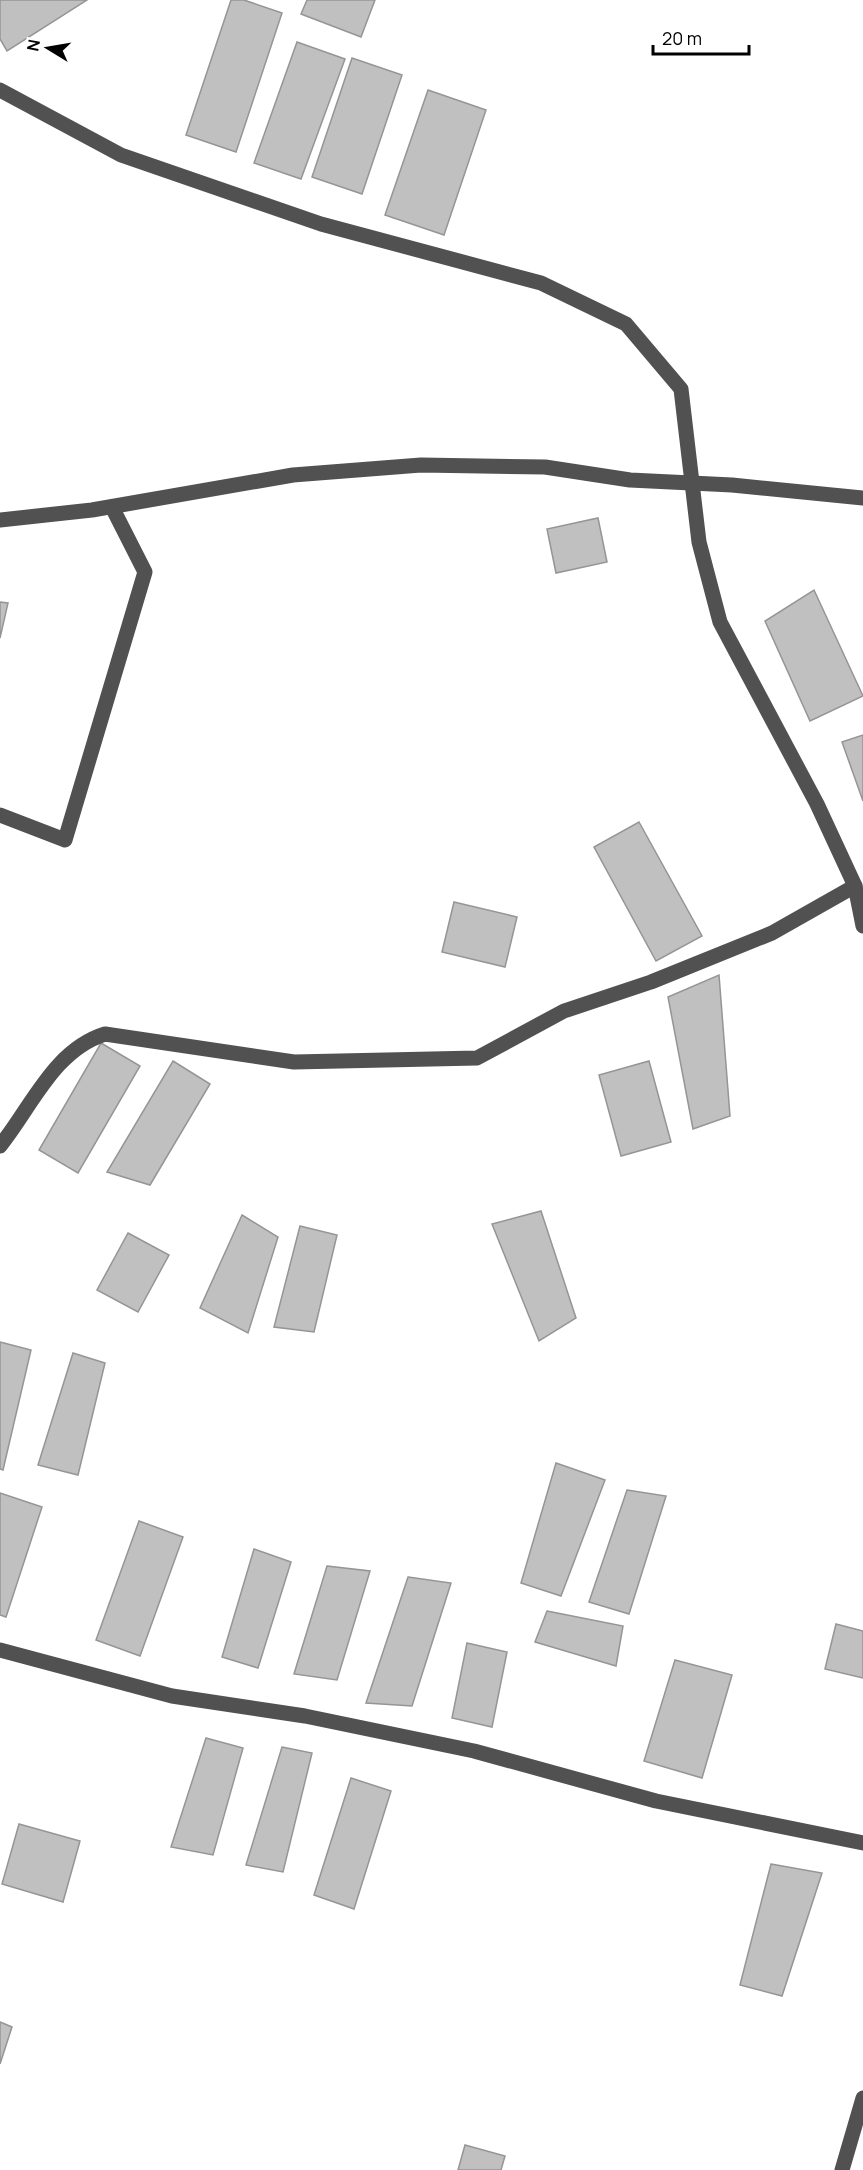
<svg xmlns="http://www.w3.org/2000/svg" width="863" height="2170" font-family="Manrope,sans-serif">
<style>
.building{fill:#c0c0c0;stroke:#959595;stroke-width:1.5}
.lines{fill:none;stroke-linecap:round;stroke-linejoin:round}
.minor{stroke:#515151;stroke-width:15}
</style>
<rect width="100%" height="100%" fill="#fff"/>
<g class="building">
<polygon points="0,0 87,0 7,51 0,39"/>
<polygon points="231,0 244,0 282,13 236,152 186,135"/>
<polygon points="307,0 375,0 361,37 301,14"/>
<polygon points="297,42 345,59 301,179 254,163"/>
<polygon points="352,58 402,75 362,194 312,177"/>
<polygon points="428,90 486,110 444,235 385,215"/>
<polygon points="598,518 607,562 556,573 547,529"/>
<polygon points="814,590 863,696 810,721 765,621"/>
<polygon points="0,602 8,603 0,638"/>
<polygon points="863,735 863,801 842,742"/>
<polygon points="639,822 702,936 656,961 594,847"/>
<polygon points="454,902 517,917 505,967 442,952"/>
<polygon points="719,975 730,1116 693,1129 668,997"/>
<polygon points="101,1043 140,1066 78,1173 39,1150"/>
<polygon points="173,1061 210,1084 150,1185 107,1172"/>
<polygon points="649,1061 671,1142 621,1156 599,1075"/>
<polygon points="541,1211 576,1318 539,1341 492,1224"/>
<polygon points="242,1215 278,1237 248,1333 200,1308"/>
<polygon points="300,1226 337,1235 314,1332 274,1327"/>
<polygon points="128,1233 169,1255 138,1312 97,1290"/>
<polygon points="0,1342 31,1350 3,1470 0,1469"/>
<polygon points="73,1353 105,1363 78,1475 38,1465"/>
<polygon points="556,1463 605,1480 561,1596 521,1583"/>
<polygon points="627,1490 666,1496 629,1614 589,1602"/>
<polygon points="0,1493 42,1507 6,1617 0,1615"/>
<polygon points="139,1521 183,1537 140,1656 96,1640"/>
<polygon points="254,1549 291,1562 258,1668 222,1657"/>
<polygon points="327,1566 370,1571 337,1680 294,1674"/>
<polygon points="408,1577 451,1583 412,1706 366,1703"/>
<polygon points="547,1611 623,1626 616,1666 535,1642"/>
<polygon points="836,1624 863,1631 863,1678 825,1669"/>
<polygon points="467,1643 507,1652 492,1727 452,1718"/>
<polygon points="675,1660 732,1675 702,1778 644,1761"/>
<polygon points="206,1738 243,1748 213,1855 171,1847"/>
<polygon points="282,1747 312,1753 283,1872 246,1865"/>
<polygon points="351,1778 391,1791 354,1909 314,1895"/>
<polygon points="19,1824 80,1841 63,1902 2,1884"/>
<polygon points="771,1864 822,1873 782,1996 740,1985"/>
<polygon points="0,2022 12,2027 0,2064"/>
<polygon points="465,2145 505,2156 501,2170 458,2170"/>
</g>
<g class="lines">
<g class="minor">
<polyline points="0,90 121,155 321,224 541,283 626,324 681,389 699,542 720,622 817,804 855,886 863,926"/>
<polyline points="0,520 92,510 293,475 421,465 545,467 630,480 732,485 863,498"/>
<polyline points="0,815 65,840 145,572 112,507"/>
<path d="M 0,1146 C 32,1106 54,1050 105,1034 L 294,1062 L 477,1058 L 564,1011 L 651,982 L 772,933 L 855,886"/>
<polyline points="0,1650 172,1696 305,1716 474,1751 656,1801 863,1843"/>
<polyline points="842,2170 863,2098"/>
</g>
</g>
<g transform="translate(48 48) rotate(281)" stroke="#ffffff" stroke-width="4.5" paint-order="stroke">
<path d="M0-4.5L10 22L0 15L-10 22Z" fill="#000000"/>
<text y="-9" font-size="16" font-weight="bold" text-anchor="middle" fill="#000000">N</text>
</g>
<path d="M653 45v9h96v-9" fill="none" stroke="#000000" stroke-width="3"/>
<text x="662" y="45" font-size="18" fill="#000000" stroke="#ffffff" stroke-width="4.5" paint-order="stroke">20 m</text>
</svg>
